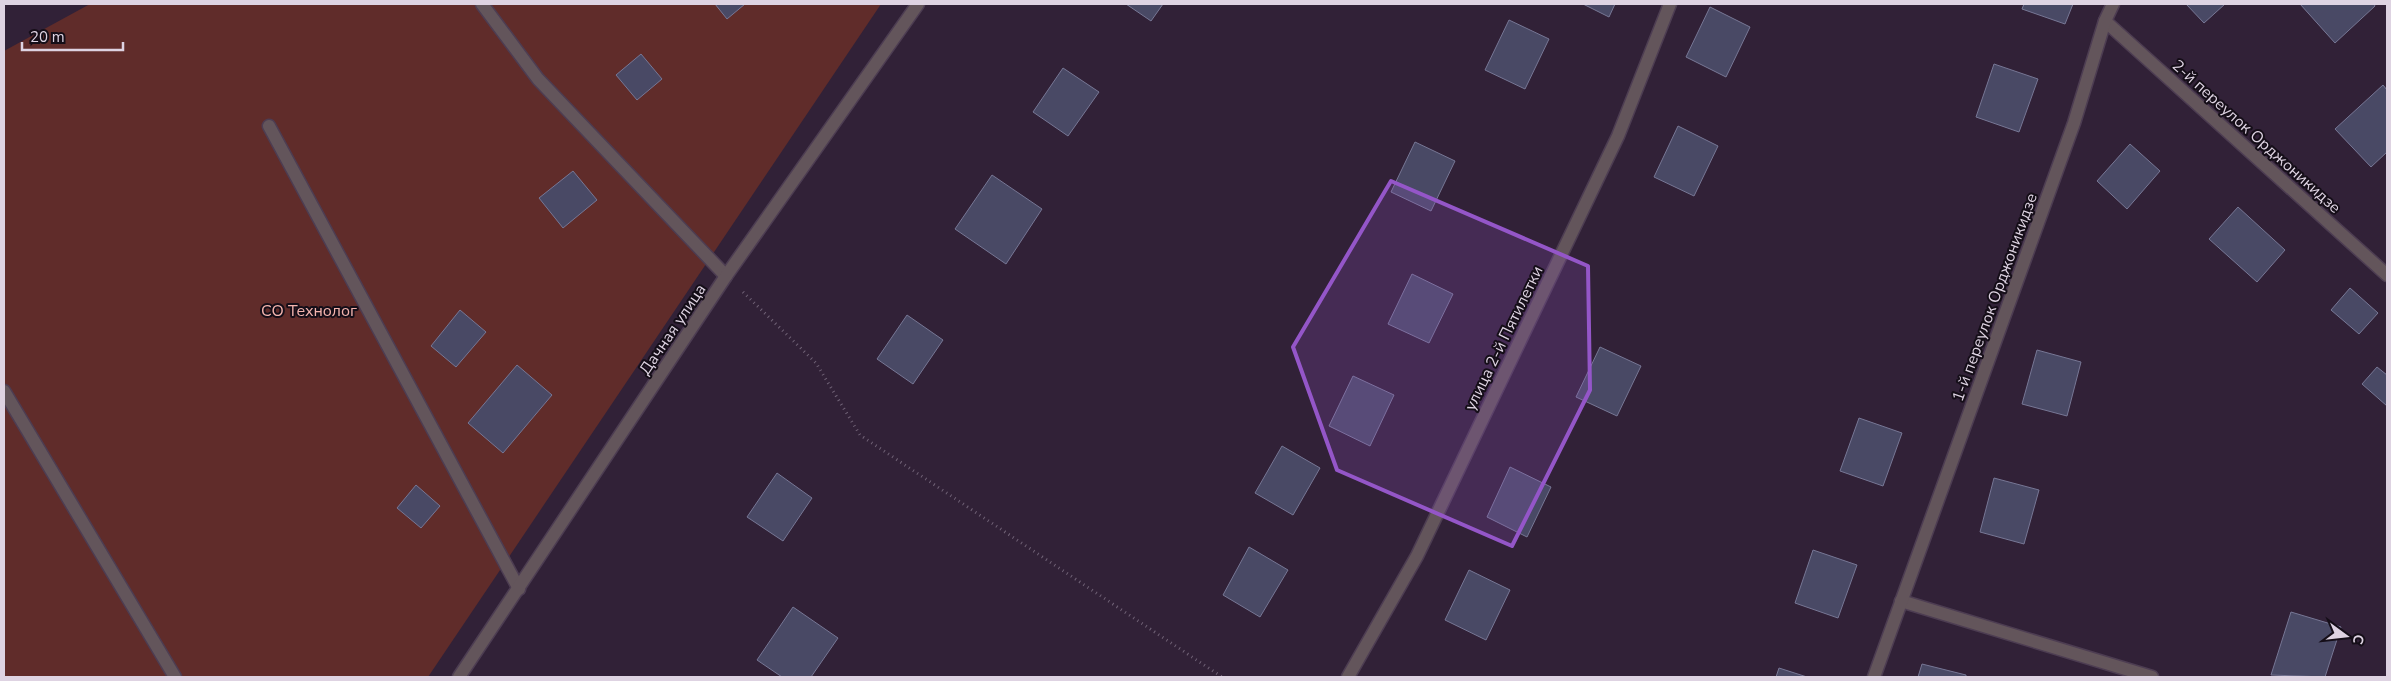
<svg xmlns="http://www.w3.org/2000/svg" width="2391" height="681" font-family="'Nunito Sans',sans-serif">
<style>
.green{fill:#602c2a}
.building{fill:#494965;stroke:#777795}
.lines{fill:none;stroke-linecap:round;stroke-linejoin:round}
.lane-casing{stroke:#4d3d52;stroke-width:15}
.street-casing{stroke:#4d3d52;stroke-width:15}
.path{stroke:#706276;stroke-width:3;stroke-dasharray:1 4;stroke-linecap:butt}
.lane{stroke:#63555b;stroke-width:12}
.street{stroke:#63555b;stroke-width:12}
.marked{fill:#9456c8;fill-opacity:0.2;stroke:#9456c8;stroke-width:4;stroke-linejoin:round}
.labels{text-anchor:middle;stroke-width:4;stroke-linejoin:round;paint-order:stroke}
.street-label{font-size:16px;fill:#ded3e2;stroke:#150e18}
.park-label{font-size:16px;fill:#f4b4ae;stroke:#150e18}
</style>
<rect width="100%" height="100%" fill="#312137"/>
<polygon class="green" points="90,4 881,4 428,677 4,677 4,51"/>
<g class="building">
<polygon points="715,4 745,4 727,19"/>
<polygon points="1126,4 1163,4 1151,21"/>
<polygon points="1583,4 1615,4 1609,17"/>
<polygon points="2024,4 2073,4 2065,24 2022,9"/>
<polygon points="2186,4 2225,4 2204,23"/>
<polygon points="2300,4 2374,4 2375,6 2335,43"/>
<polygon points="1710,7 1750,27 1726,77 1686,57"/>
<polygon points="1509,20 1549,39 1525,89 1485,70"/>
<polygon points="641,54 662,79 637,100 616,75"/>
<polygon points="1994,64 2038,79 2019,132 1976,117"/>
<polygon points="1063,68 1099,92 1068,136 1033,112"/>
<polygon points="2383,85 2387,90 2387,152 2371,167 2335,129"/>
<polygon points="1678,126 1718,146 1694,196 1654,177"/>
<polygon points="1415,142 1455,161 1431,211 1391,192"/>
<polygon points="2130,144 2160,171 2127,209 2097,181"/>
<polygon points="573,171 597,200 563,228 539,198"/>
<polygon points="992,175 1042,209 1006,264 955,229"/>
<polygon points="2238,207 2285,250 2257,282 2209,239"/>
<polygon points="1412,274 1453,294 1429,343 1388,324"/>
<polygon points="2350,288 2378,313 2359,334 2331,310"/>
<polygon points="460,310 486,332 456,367 431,346"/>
<polygon points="907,315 943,340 913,384 877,359"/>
<polygon points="1600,347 1641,366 1617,416 1576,397"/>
<polygon points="2037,350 2081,362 2067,416 2022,404"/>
<polygon points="517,365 552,395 503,453 468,423"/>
<polygon points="2377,367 2387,375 2387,406 2362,384"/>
<polygon points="1353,376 1394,395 1370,446 1329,426"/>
<polygon points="1859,418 1902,433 1883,486 1840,471"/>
<polygon points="1282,446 1320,468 1293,515 1255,493"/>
<polygon points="1510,467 1551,487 1527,537 1487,517"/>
<polygon points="777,473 812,498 783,541 747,517"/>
<polygon points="1994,478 2039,490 2024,544 1980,532"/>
<polygon points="416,485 440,506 421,528 397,508"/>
<polygon points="1249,547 1288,570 1260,617 1223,595"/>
<polygon points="1813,550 1857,565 1838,618 1795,603"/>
<polygon points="1469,570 1510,590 1486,640 1445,620"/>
<polygon points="793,607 838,638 811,677 782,677 757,660"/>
<polygon points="2291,612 2341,627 2325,677 2271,675"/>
<polygon points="1922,664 1966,675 1966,677 1918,677"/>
<polygon points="1779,668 1807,677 1776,677"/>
</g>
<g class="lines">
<g class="lane-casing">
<g id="lane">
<polyline points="269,126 519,589"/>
<polyline points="4,391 175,677"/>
</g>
</g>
<g class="street-casing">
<g id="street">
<polyline points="482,4 538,79 726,276"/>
<polyline points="2105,21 2387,275"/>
<polyline points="1901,601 2152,677"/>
<polyline points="459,677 726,276 918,4"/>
<polyline points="1348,677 1417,556 1618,136 1670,4"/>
<polyline points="1874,677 2074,123 2105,21 2113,4"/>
</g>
</g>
<polyline class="path" points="743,292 816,363 860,435 1222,677"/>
<use href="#lane" class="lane"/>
<use href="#street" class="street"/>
</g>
<path class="marked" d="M 1391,181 L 1588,266 L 1590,390 L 1512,546 L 1337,470 L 1293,347 Z"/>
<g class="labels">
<g class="street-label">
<text transform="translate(2257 136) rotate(42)" y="6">2-й переулок Орджоникидзе</text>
<text transform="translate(1994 297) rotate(-70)" y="6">1-й переулок Орджоникидзе</text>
<text transform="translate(672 329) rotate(-56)" y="6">Дачная улица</text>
<text transform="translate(1503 338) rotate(-64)" y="6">улица 2-й Пятилетки</text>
</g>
<g class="park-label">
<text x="309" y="316">СО Технолог</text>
</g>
</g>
<rect width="2391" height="681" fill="none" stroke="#ded3e2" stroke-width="10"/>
<g transform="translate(2346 636) rotate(105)" stroke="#150e18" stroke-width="4" paint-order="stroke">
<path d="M0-4L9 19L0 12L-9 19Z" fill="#ded3e2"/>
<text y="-8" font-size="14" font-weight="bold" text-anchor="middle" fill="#ded3e2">С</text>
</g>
<path d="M22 42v8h101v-8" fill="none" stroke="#ded3e2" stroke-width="2.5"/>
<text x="30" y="42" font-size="15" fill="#ded3e2" stroke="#150e18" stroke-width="4" paint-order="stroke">20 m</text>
</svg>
